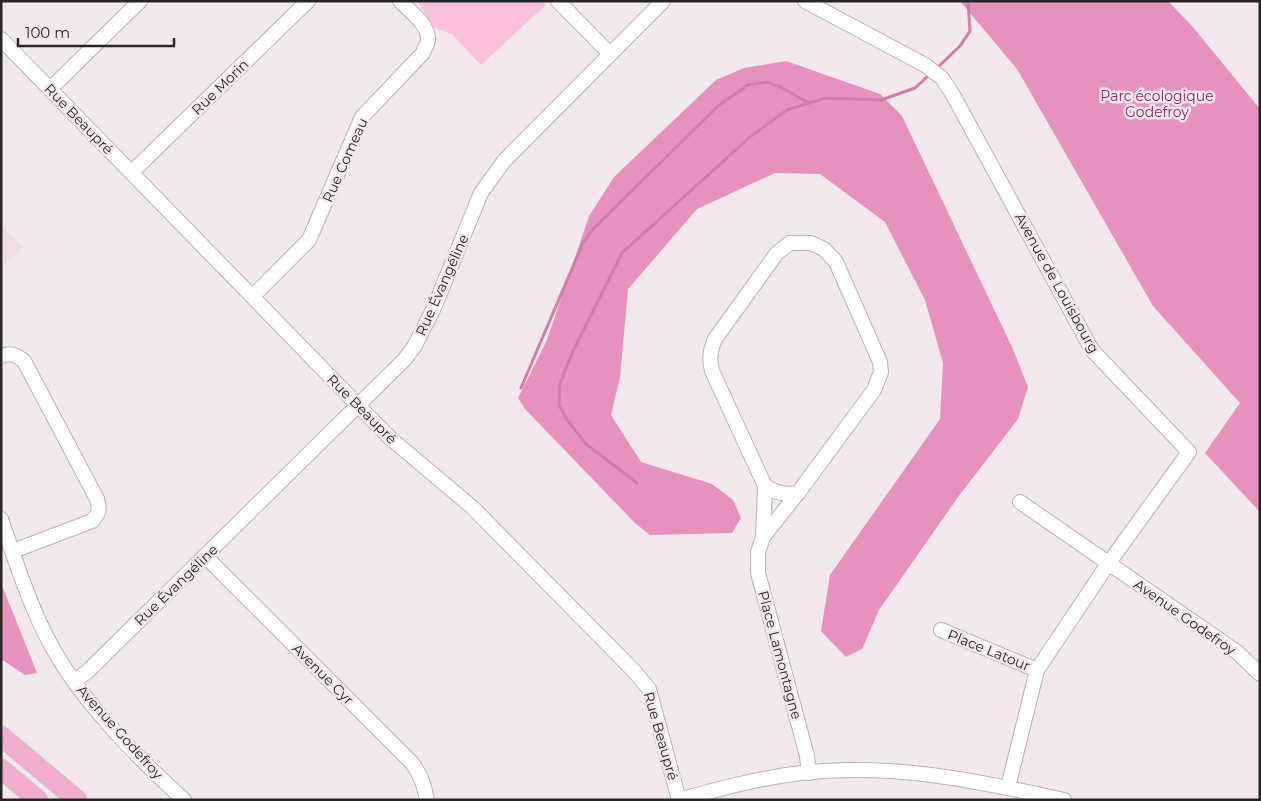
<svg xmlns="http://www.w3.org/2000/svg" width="1261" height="801" font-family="Montserrat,sans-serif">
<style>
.built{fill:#efdce5}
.green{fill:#fbc0de}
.forest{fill:#e691be}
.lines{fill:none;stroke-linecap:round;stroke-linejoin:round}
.stream{stroke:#d07da9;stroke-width:3}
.minor-casing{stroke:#bbb1b5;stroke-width:16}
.highway-casing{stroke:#cccbcb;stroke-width:21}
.minor{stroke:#fff;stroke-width:14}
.highway{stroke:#f2acd0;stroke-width:19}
.labels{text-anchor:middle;stroke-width:5;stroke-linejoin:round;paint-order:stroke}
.street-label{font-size:14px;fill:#292527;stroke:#f3e8ed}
.park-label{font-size:14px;fill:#892763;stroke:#f3e8ed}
</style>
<rect width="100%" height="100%" fill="#f3e8ed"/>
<polygon class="built" points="1,226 23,247 1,268"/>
<polygon class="green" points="417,1 543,1 546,5 481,65 452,34 434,28"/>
<g class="forest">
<polygon points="960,1 1168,1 1192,26 1260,109 1260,512 1205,453 1240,403 1153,306 1017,69"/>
<polygon points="786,61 880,94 902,116 1012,347 1028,387 1018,419 958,497 879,610 862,649 846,657 821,631 830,575 940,419 943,363 925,300 885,222 820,174 775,173 697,209 628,289 620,377 611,415 641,462 712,484 733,500 741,518 732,533 650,535 635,523 525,409 518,398 547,340 589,216 614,177 716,80 744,68"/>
<polygon points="1,583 37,673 25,675 1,659"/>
</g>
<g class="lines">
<g class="stream">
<polyline points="937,68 960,46 970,31 968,1"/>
<polyline points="521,388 583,243 592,230 718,106 748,85 766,82 781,87 809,103"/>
<polyline points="637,483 586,444 567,420 559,405 560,383 574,349 622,253 750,137 787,110 825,98 881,100 915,88 930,74"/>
</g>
<g class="minor-casing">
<g id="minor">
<polyline points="558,1 610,54"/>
<polyline points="805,1 925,65 942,78 953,95 1092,350 1189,452 1108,564 1037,670 1008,787"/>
<polyline points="1,39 390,438 472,507 634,671 649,689 679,800"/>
<polyline points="50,89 140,1"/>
<polyline points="132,172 308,1"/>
<path d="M 253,296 L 309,240 L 362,117 L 423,53 C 424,49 427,45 428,41 C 430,26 410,11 400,1"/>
<path d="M 1,356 C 10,352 16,355 24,361 L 97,499 C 100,509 99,514 92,521 L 13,551"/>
<path d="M 765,486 L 763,537 L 798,493 L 874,390 L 881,372 L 880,362 L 836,262 L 824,249 L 811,243 L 790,243 L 777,253 L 715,339 C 710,351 709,359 712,371 L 765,486 C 776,493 785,495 798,493"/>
<polyline points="1020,502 1237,652 1260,674"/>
<path d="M 1,519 C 16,562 30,607 52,647 C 83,703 136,756 184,800"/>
<polyline points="763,537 758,552 758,573 807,756 809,773"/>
<path d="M 205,556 L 412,763 C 421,775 424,785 427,800"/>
<polyline points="941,630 1037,670"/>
<polyline points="74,681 87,672 404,360 414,347 433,310 481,193 504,161 663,1"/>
<path d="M 678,800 C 719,789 759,778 801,773 C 892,763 975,780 1064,800"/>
</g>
</g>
<g class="highway-casing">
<g id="highway">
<polyline points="1,736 77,800"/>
<polyline points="1,769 38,800"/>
</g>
</g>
<use href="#minor" class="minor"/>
<use href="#highway" class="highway"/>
</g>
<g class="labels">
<g class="street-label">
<text transform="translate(220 87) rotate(-44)" y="5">Rue Morin</text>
<text transform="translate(79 119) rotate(46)" y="5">Rue Beaupré</text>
<text transform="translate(345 160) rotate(-66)" y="5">Rue Comeau</text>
<text transform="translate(1057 283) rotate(61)" y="5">Avenue de Louisbourg</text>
<text transform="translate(442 285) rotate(-66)" y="5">Rue Évangéline</text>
<text transform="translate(362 409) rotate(45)" y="5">Rue Beaupré</text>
<text transform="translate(176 585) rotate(-44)" y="5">Rue Évangéline</text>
<text transform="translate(1185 617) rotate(35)" y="5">Avenue Godefroy</text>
<text transform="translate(989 650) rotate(22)" y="5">Place Latour</text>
<text transform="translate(780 655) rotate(75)" y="5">Place Lamontagne</text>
<text transform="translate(323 674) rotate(45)" y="5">Avenue Cyr</text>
<text transform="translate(120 732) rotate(48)" y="5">Avenue Godefroy</text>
<text transform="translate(661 736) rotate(74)" y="5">Rue Beaupré</text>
</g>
<g class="park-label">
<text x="1157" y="101">Parc écologique<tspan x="1157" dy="16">Godefroy</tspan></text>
</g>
</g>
<rect width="1261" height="801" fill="none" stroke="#292527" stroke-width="5"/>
<path d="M18 38v8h156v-8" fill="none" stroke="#292527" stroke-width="2.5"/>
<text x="25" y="38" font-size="15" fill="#292527" stroke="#f3e8ed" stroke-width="4" paint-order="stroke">100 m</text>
</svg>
